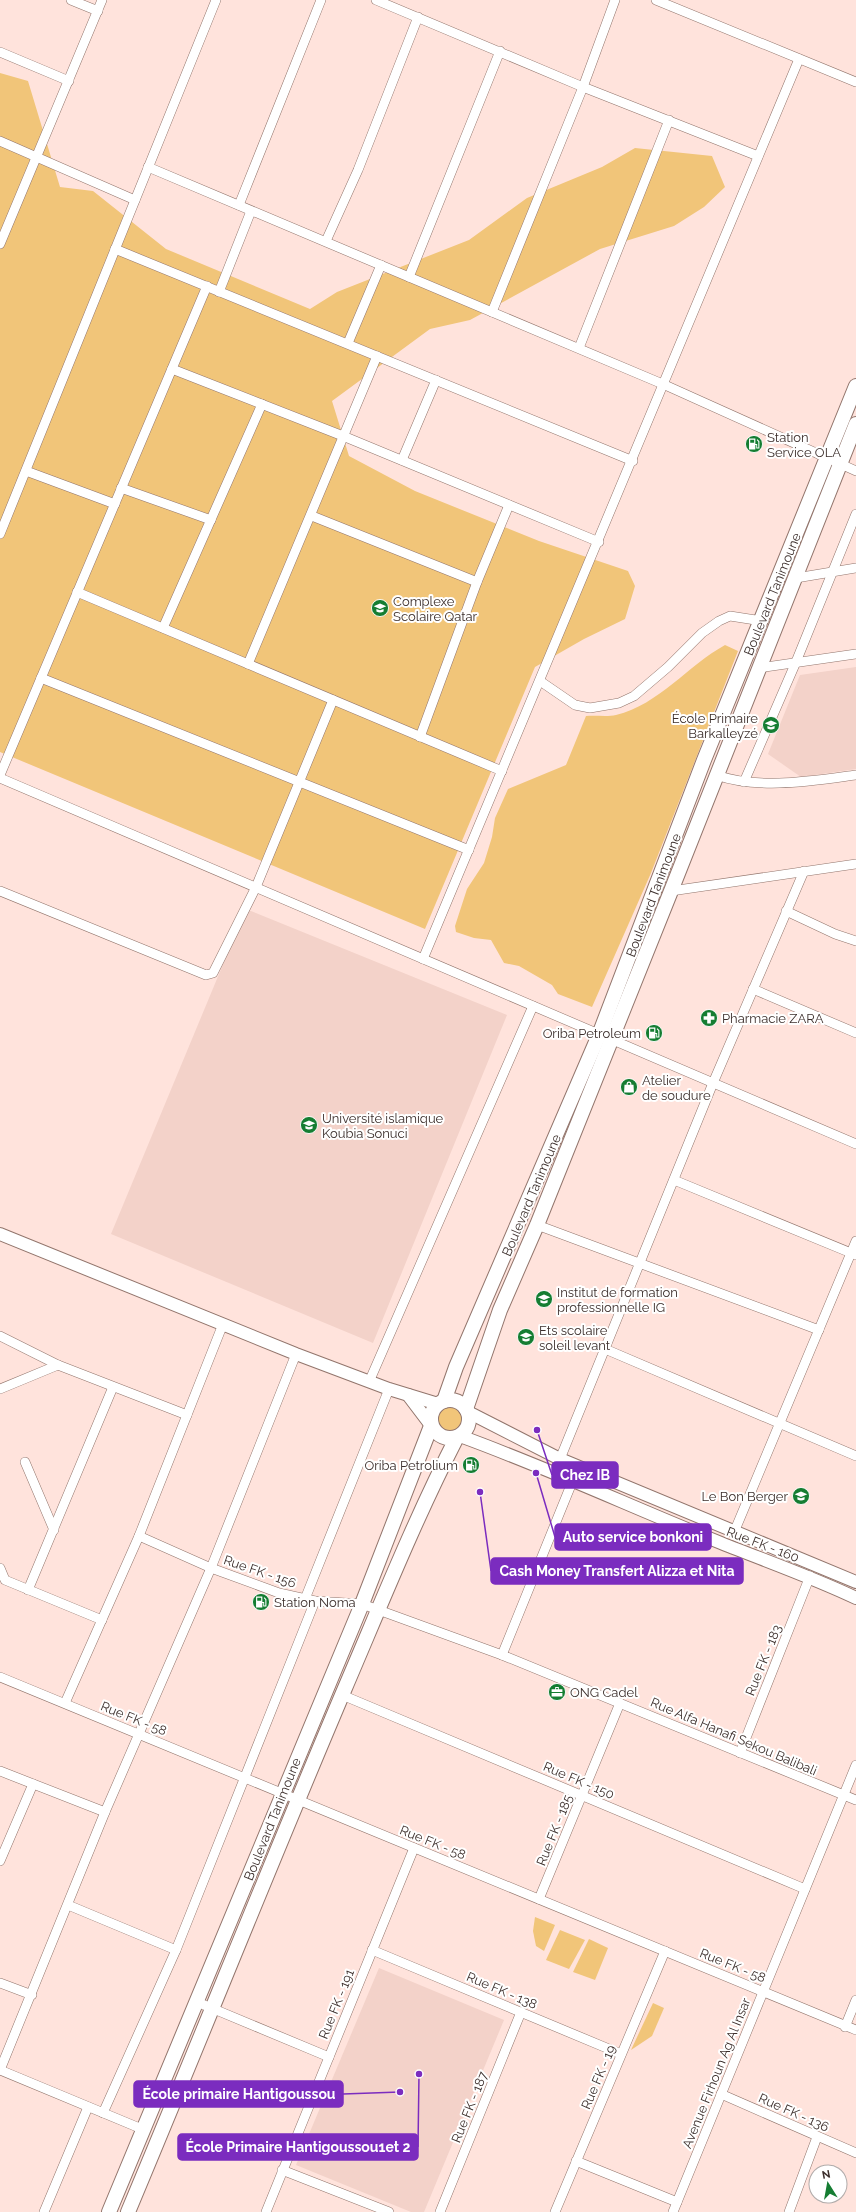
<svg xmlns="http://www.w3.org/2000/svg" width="856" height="2212" font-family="Raleway,sans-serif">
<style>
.built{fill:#f3d2c9}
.green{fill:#f1c579}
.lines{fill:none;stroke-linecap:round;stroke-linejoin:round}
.street-casing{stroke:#92756c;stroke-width:10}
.secondary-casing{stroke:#92756c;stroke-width:14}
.primary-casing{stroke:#92756c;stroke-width:16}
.street{stroke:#fff;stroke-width:9}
.secondary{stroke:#fff;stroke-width:12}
.primary{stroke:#fff;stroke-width:14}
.labels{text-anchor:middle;stroke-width:4;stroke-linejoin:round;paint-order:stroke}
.poi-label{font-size:13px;fill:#3c2f2c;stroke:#fff;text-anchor:start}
.street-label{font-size:13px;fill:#3c2f2c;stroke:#fff}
.leader{fill:none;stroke:#7b2cbf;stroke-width:1.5}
.callout-dot{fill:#7b2cbf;stroke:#fff;stroke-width:1.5}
.callout{fill:#7b2cbf;stroke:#7b2cbf;stroke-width:1.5}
.callout-label{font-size:14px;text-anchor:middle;font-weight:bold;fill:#fff}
</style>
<rect width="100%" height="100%" fill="#ffe3dc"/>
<g class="built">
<polygon points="856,667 856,769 801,777 768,754 800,675"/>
<polygon points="246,909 507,1015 373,1343 111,1234"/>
<polygon points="379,1968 504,2020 424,2212 411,2212 296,2165"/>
</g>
<g class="green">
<polygon points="0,73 28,81 60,187 93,191 166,249 310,309 337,292 469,240 527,198 602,167 635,148 712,156 725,187 704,207 674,226 600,249 470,320 430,329 332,401 349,456 415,491 539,541 628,571 635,586 625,619 584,639 535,667 425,929 0,752"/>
<path d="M 725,645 L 738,651 L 651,873 L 592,1007 L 558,994 L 552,985 L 519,966 L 504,963 L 491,940 L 474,938 L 456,932 L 455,926 L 467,889 L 484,863 L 492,837 L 495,818 L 508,789 L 566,765 L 586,716 C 595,715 607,717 616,715 C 660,704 687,666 725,645 Z"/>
<circle cx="448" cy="1419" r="14"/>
<polygon points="535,1917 555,1925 544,1951 536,1946 533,1931"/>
<polygon points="560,1930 585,1940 569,1969 546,1960"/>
<polygon points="589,1939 608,1948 595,1980 573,1972"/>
<polygon points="653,2003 664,2008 652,2036 631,2050"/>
</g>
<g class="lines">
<g class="street-casing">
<g id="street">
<polyline points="71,0 98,11"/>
<polyline points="376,0 583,87 758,156"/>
<polyline points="656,0 856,82"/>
<polyline points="0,52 69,81"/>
<polyline points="0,141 135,200"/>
<polyline points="148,167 665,385 856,471"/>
<polyline points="239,205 321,0"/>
<polyline points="326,241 358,170 418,17"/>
<polyline points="0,244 102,0"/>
<polyline points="115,249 633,461"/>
<polyline points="409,277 500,51"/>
<polyline points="219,292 251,211"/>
<polyline points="492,312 583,87 615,0"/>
<polyline points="348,343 381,265"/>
<polyline points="579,348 669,120"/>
<polyline points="172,369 343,436 599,542"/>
<polyline points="402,460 436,380"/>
<polyline points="26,471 115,504"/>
<polyline points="121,488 211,520"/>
<polyline points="312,516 477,582"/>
<polyline points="0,534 216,0"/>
<polyline points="796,578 856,568"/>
<polyline points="77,592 502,771"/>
<polyline points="163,628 262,404"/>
<polyline points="248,664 377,356"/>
<polyline points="759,668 856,654"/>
<polyline points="41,678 469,850"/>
<polyline points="540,681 575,705 590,708 619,703 634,696 668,667 702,633 719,621 730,616 762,621"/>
<polyline points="420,737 477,582 509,505"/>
<polyline points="0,775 207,286"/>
<path d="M 716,775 C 759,790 811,781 856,775"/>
<polyline points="0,778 856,1144"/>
<polyline points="744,782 796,662 856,514"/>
<polyline points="0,891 206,975 213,973 256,887 333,700"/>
<polyline points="671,891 856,864"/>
<polyline points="786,911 835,934 856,941"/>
<polyline points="423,959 799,59"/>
<polyline points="753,989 856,1033"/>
<polyline points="674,1180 856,1255"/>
<polyline points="537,1225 819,1330"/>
<polyline points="0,1336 58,1365 187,1415"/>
<polyline points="605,1349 856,1456"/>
<polyline points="369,1382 533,1006"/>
<polyline points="0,1389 58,1365"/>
<polyline points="560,1459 713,1083 804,871"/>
<polyline points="25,1462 54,1530"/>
<polyline points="735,1530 856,1241"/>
<polyline points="139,1536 211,1568 279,1593 315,1601 362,1604 502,1655 856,1800"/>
<polyline points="0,1568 5,1580 102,1620"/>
<polyline points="28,1590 113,1387"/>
<polyline points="305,1599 389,1389"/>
<polyline points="502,1655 573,1480"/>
<polyline points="0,1677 856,2030"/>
<polyline points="342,1695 805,1889"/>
<polyline points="65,1703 139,1536 223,1324"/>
<polyline points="740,1753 810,1576"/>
<polyline points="0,1771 105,1812"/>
<polyline points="0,1861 33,1784"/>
<polyline points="539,1899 620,1703"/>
<polyline points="68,1905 176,1950"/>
<polyline points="372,1950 621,2054"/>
<polyline points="0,1983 32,1995"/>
<polyline points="197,2002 329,2057"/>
<polyline points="845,2027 856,2000"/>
<polyline points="0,2070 105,1812 211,1568 296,1354"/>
<polyline points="0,2070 142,2129"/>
<polyline points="721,2094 856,2153"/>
<polyline points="103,2113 176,1950 315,1601"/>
<polyline points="576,2161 677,2202"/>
<polyline points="282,2170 389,2212"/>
<polyline points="44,2212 88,2107"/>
<polyline points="266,2212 414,1848"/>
<polyline points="440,2212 521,2012"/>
<polyline points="555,2212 665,1951"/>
<polyline points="673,2212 856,1765"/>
<polyline points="789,2212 817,2137"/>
</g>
</g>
<g class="secondary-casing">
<g id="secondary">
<polyline points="0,1234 296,1354 389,1389 438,1404"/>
<polyline points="408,1395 430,1424"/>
<polyline points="468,1412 560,1459 856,1582"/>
<path d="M 460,1436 C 548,1468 634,1508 721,1543 C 766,1561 812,1577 856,1598"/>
</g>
</g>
<g class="primary-casing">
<g id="primary">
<circle cx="450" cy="1419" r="19"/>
<polyline points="444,1401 456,1367 599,1035 704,760 856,386"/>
<polyline points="466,1409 500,1310 537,1225 671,891 856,424"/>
<polyline points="109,2212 362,1604 431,1426"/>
<path d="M 128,2212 C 201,2038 271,1862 345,1688 C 381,1604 415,1519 457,1437"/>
</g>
</g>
<use href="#street" class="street"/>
<use href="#secondary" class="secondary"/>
<use href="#primary" class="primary"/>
</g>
<defs>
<g id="fuel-disc" transform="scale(0.9)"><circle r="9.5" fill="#157d32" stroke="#fff"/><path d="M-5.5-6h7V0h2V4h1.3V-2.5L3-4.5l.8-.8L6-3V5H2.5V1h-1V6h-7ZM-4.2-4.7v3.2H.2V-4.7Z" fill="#fff"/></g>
<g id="school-disc" transform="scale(0.9)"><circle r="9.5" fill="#157d32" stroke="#fff"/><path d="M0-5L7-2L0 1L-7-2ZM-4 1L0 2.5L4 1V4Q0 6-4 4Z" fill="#fff"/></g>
<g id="pharmacy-disc" transform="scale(0.9)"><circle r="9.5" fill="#157d32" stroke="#fff"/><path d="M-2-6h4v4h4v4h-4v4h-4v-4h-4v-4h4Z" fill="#fff"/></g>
<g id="shop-disc" transform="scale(0.9)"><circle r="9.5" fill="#157d32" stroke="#fff"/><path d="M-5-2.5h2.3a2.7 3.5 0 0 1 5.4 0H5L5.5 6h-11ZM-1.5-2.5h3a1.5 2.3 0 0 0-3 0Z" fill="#fff"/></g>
<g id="university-disc" transform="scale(0.9)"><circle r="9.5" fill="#157d32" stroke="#fff"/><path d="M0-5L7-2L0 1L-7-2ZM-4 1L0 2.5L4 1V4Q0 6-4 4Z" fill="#fff"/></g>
<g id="office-disc" transform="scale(0.9)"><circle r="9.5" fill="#157d32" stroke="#fff"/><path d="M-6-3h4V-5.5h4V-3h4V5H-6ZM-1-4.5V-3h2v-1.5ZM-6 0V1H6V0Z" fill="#fff"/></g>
</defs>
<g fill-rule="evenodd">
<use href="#fuel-disc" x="754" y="444"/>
<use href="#school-disc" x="380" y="608"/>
<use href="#school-disc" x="771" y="725"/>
<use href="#pharmacy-disc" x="709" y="1018"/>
<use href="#fuel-disc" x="654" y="1033"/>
<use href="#shop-disc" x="629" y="1087"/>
<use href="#university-disc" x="309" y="1125"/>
<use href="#university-disc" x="544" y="1299"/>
<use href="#school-disc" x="526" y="1337"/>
<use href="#fuel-disc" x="471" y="1465"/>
<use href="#school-disc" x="801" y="1496"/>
<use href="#fuel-disc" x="261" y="1602"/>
<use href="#office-disc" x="557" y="1692"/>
</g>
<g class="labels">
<g class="poi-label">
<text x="767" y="442">Station<tspan x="767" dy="15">Service OLA</tspan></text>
<text x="393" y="606">Complexe<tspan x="393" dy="15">Scolaire Qatar</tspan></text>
<text x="758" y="723" text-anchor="end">École Primaire<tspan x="758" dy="15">Barkalleyzé</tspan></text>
<text x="722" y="1023">Pharmacie ZARA</text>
<text x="641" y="1038" text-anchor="end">Oriba Petroleum</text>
<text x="642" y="1085">Atelier<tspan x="642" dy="15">de soudure</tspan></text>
<text x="322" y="1123">Université islamique<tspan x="322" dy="15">Koubia Sonuci</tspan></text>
<text x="557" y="1297">Institut de formation<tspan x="557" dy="15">professionnelle IG</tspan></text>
<text x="539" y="1335">Ets scolaire<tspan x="539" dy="15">soleil levant</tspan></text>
<text x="458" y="1470" text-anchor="end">Oriba Petrolium</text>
<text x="788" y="1501" text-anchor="end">Le Bon Berger</text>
<text x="274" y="1607">Station Noma</text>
<text x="570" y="1697">ONG Cadel</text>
</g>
<g class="street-label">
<text transform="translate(772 594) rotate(-68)" y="5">Boulevard Tanimoune</text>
<text transform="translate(653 895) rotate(-69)" y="5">Boulevard Tanimoune</text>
<text transform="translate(531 1195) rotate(-67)" y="5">Boulevard Tanimoune</text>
<text transform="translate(763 1544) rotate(21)" y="5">Rue FK - 160</text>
<text transform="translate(260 1571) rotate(19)" y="5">Rue FK - 156</text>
<text transform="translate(763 1660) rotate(-68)" y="5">Rue FK - 183</text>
<text transform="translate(134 1718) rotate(22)" y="5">Rue FK - 58</text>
<text transform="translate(734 1736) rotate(23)" y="5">Rue Alfa Hanafi Sekou Balibali</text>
<text transform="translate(579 1780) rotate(23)" y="5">Rue FK - 150</text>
<text transform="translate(272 1819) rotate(-68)" y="5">Boulevard Tanimoune</text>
<text transform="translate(554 1830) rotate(-68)" y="5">Rue FK - 185</text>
<text transform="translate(433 1842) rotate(22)" y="5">Rue FK - 58</text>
<text transform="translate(733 1965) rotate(22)" y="5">Rue FK - 58</text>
<text transform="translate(502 1990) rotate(23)" y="5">Rue FK - 138</text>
<text transform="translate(336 2004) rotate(-68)" y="5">Rue FK - 191</text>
<text transform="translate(716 2073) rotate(-68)" y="5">Avenue Firhoun Ag Al Insar</text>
<text transform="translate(598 2077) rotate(-67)" y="5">Rue FK - 19</text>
<text transform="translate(469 2107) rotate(-68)" y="5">Rue FK - 187</text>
<text transform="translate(794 2112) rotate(24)" y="5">Rue FK - 136</text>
</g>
</g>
<path class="leader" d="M537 1430L552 1475M536 1473L555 1537M480 1492L491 1571M400 2092L343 2094M419 2074L418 2147"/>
<g class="callout-dot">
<circle cx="537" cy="1430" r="4"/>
<circle cx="536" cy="1473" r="4"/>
<circle cx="480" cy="1492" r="4"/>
<circle cx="400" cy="2092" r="4"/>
<circle cx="419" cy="2074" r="4"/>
</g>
<g class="callout">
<rect x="552" y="1462" width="66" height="26" rx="4"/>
<rect x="555" y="1524" width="156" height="26" rx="4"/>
<rect x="491" y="1558" width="252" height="26" rx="4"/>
<rect x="134" y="2081" width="209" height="26" rx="4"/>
<rect x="178" y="2134" width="240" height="26" rx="4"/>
</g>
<g class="callout-label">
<text x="585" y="1480">Chez IB</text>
<text x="633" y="1542">Auto service bonkoni</text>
<text x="617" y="1576">Cash Money Transfert Alizza et Nita</text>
<text x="239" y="2099">École primaire Hantigoussou</text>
<text x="298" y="2152">École Primaire Hantigoussou1et 2</text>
</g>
<g transform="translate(828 2184) rotate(349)"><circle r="19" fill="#ffffff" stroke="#b1acab"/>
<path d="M0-3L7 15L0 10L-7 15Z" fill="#157d32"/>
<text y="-6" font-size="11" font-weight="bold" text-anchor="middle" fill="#3c2f2c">N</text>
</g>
</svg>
